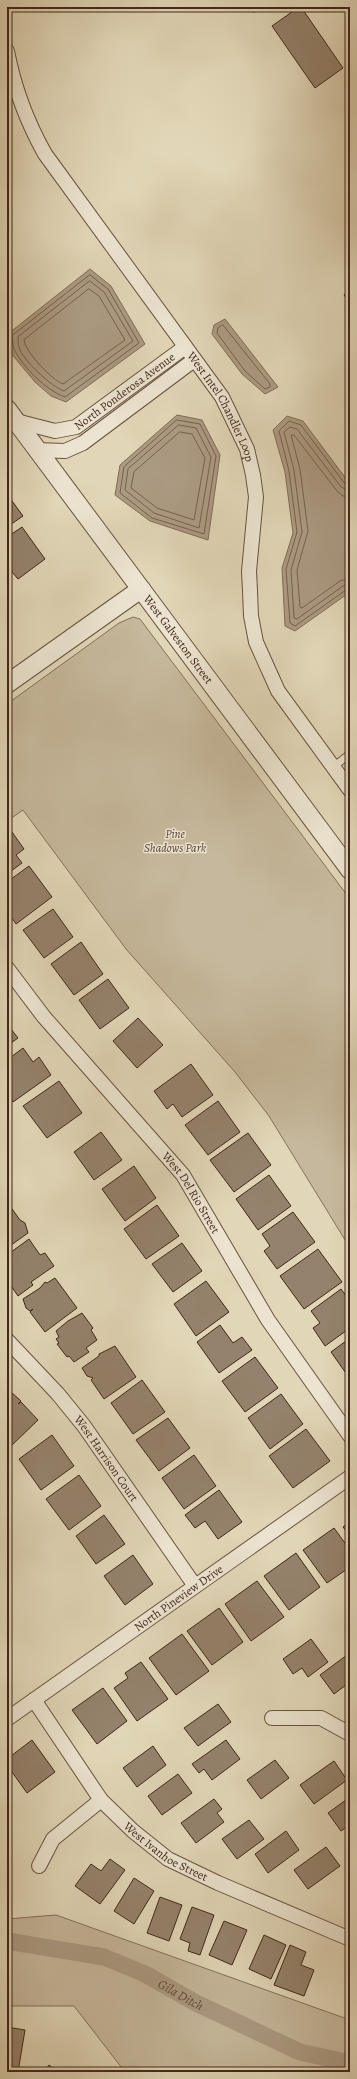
<svg xmlns="http://www.w3.org/2000/svg" width="357" height="2079" font-family="Alegreya,serif">
<style>
.green{fill:#c6b89c;stroke:#84705b}
.water{fill:#ab9a82;stroke:#816c58}
.lines{fill:none;stroke-linecap:round;stroke-linejoin:round}
.shore{stroke:#76604e;stroke-width:1}
.canal{stroke:#ab9a82;stroke-width:17}
.building{fill:#94826c;stroke:#41271a}
.service-casing{stroke:#695341;stroke-width:9}
.minor-casing{stroke:#695341;stroke-width:16}
.tertiary-casing{stroke:#695341;stroke-width:20}
.service{stroke:#ece4d0;stroke-width:7}
.minor{stroke:#ece4d0;stroke-width:14}
.tertiary{stroke:#ece4d0;stroke-width:18}
.labels{text-anchor:middle;stroke-width:3;stroke-linejoin:round;paint-order:stroke}
.street-label{font-size:12px;fill:#41271a;stroke:#ece4d0}
.park-label{font-size:12px;font-style:italic;fill:#5c4434;stroke:#ece4d0}
.water-label{font-size:13px;font-style:italic;fill:#614a39;stroke:#ece4d0}
</style>
<rect width="100%" height="100%" fill="#e1d6b7"/>
<filter id="stains"><feTurbulence type="fractalNoise" baseFrequency=".005" numOctaves="4"/><feColorMatrix values="0 0 0 0 .2 0 0 0 0 .09 0 0 0 0 .02 0 0 0 .5 -.17"/></filter>
<radialGradient id="worn" r=".72"><stop offset=".6" stop-color="#630" stop-opacity="0"/><stop offset="1" stop-color="#630" stop-opacity=".3"/></radialGradient>
<g class="green">
<polygon points="133,617 140,619 350,899 350,1248 269,1116 235,1072 126,949 23,810 7,821 7,704 119,623"/>
<polygon points="56,1915 350,2020 350,2072 125,2072 74,2006 7,2006 7,1919"/>
</g>
<g class="water">
<polygon points="90,269 111,286 145,344 66,402 51,396 35,382 10,352 9,333"/>
<polygon points="225,319 278,387 265,394 242,374 212,334 214,325"/>
<polygon points="177,415 202,420 220,455 208,540 150,521 115,495 120,465"/>
<polygon points="287,416 303,421 350,484 350,592 295,631 285,626 282,568 293,533 285,472 273,430"/>
</g>
<g class="lines">
<g class="shore">
<path d="M 90,275 L 108,289 L 139,343 L 65,397 C 46,390 25,369 15,351 C 12,347 13,340 12,336 Z"/>
<path d="M 90,281 L 104,292 L 133,341 L 64,391 C 52,387 22,360 19,347 C 18,344 18,340 18,337 Z"/>
<path d="M 89,289 L 99,296 L 125,340 L 63,384 C 52,380 25,352 24,340 Z"/>
<polygon points="223,325 270,384 270,387 265,389 245,371 217,333 218,328"/>
<polygon points="177,420 200,424 216,456 204,534 152,518 120,493 124,467"/>
<polygon points="179,425 196,428 211,457 199,528 154,513 125,490 128,469"/>
<polygon points="180,432 192,434 205,458 194,520 157,508 131,488 134,472"/>
<polyline points="350,486 345,484 301,425 289,421 279,431 289,471 297,532 286,569 290,623 295,626 346,590 350,589"/>
<polyline points="350,491 341,487 297,429 290,427 284,432 294,470 302,532 291,570 294,618 297,619 343,586 350,584"/>
<polyline points="350,497 343,496 337,491 294,435 291,435 300,469 308,531 297,570 300,607 302,608 340,581 350,578"/>
</g>
<path class="canal" id="s1" d="M 7,1941 L 104,1957 L 145,1974 L 196,2003 L 300,2052 L 350,2063"/>
</g>
<g class="building">
<polygon points="299,7 301,7 343,68 315,88 272,26"/>
<polygon points="350,291 350,303 344,295"/>
<polygon points="7,494 23,516 7,527"/>
<polygon points="22,527 45,559 18,579 7,566 7,537"/>
<polygon points="7,825 24,849 16,855 22,863 7,874"/>
<polygon points="29,866 52,897 16,924 7,911 7,882"/>
<polygon points="53,909 73,937 44,958 23,930"/>
<polygon points="81,942 103,974 74,995 51,964"/>
<polygon points="108,979 129,1008 100,1029 79,1000"/>
<polygon points="138,1018 163,1045 137,1068 113,1041"/>
<polygon points="7,1024 18,1038 7,1046"/>
<polygon points="23,1048 33,1062 39,1057 51,1075 13,1102 7,1093 7,1060"/>
<polygon points="191,1064 213,1095 182,1117 173,1104 167,1109 154,1091"/>
<polygon points="59,1081 82,1113 47,1138 23,1106"/>
<polygon points="218,1101 240,1132 208,1155 185,1125"/>
<polygon points="101,1132 122,1160 94,1180 74,1152"/>
<polygon points="248,1133 271,1165 234,1192 210,1160"/>
<polygon points="134,1166 156,1198 125,1221 102,1189"/>
<polygon points="269,1175 291,1206 258,1230 236,1199"/>
<polygon points="7,1202 20,1220 25,1223 28,1233 7,1248"/>
<polygon points="157,1205 179,1236 146,1259 124,1229"/>
<polygon points="293,1212 315,1242 277,1269 264,1251 270,1246 262,1234"/>
<polygon points="29,1239 40,1255 45,1253 54,1266 31,1282 33,1285 18,1296 7,1280 7,1277 12,1273 7,1268 7,1255"/>
<polygon points="182,1243 202,1271 173,1292 152,1264"/>
<polygon points="318,1249 342,1282 304,1309 280,1276"/>
<polygon points="55,1278 77,1308 45,1332 30,1312 33,1309 30,1311 26,1308 23,1299 40,1288 45,1282 47,1283"/>
<polygon points="206,1281 229,1312 196,1336 174,1304"/>
<polygon points="341,1289 350,1301 350,1328 325,1346 313,1328 320,1323 311,1311"/>
<polygon points="82,1313 93,1328 91,1330 97,1340 86,1348 89,1352 74,1362 69,1356 67,1357 57,1344 59,1343 56,1339 59,1337 56,1331 68,1321"/>
<polygon points="220,1325 233,1343 242,1337 252,1350 219,1373 197,1342"/>
<polygon points="350,1338 350,1379 331,1352"/>
<polygon points="115,1346 136,1377 104,1399 91,1380 93,1378 87,1376 82,1368 99,1356 99,1354"/>
<polygon points="255,1357 278,1388 245,1412 222,1381"/>
<polygon points="142,1380 165,1412 133,1434 111,1403"/>
<polygon points="11,1392 21,1401 18,1404 21,1402 38,1420 9,1448 7,1446 7,1396"/>
<polygon points="281,1394 303,1424 270,1449 248,1418"/>
<polygon points="168,1418 190,1448 159,1471 136,1440"/>
<polygon points="306,1429 330,1461 293,1488 269,1456"/>
<polygon points="52,1435 74,1466 41,1490 19,1459"/>
<polygon points="194,1455 216,1486 184,1509 162,1478"/>
<polygon points="79,1475 101,1506 69,1530 46,1499"/>
<polygon points="219,1490 242,1522 218,1539 205,1521 195,1528 185,1515"/>
<polygon points="104,1515 125,1544 96,1564 76,1536"/>
<polygon points="350,1522 350,1536 343,1527"/>
<polygon points="334,1528 350,1550 350,1567 327,1583 303,1550"/>
<polygon points="296,1553 320,1587 289,1610 264,1576"/>
<polygon points="133,1555 153,1584 125,1605 104,1576"/>
<polygon points="257,1581 284,1617 251,1641 225,1604"/>
<polygon points="219,1608 243,1642 212,1665 187,1631"/>
<polygon points="182,1634 209,1671 176,1695 149,1658"/>
<polygon points="311,1639 328,1662 308,1677 302,1668 293,1674 283,1659"/>
<polygon points="347,1655 350,1659 350,1682 334,1694 320,1675"/>
<polygon points="141,1662 168,1699 137,1721 114,1688 128,1678 125,1673"/>
<polygon points="103,1688 127,1721 97,1744 72,1710"/>
<polygon points="218,1704 231,1722 198,1746 184,1728"/>
<polygon points="32,1740 55,1772 27,1793 7,1765 7,1759"/>
<polygon points="226,1740 240,1759 212,1780 204,1769 199,1773 192,1764"/>
<polygon points="153,1746 166,1765 137,1787 123,1768"/>
<polygon points="275,1760 289,1778 261,1799 247,1780"/>
<polygon points="334,1761 347,1780 314,1804 300,1785"/>
<polygon points="178,1774 192,1793 162,1815 148,1796"/>
<polygon points="350,1797 350,1825 341,1831 328,1813"/>
<polygon points="214,1799 222,1809 217,1813 224,1822 196,1843 181,1823"/>
<polygon points="249,1820 264,1839 237,1859 222,1839"/>
<polygon points="286,1831 299,1850 268,1873 255,1854"/>
<polygon points="326,1847 340,1866 308,1889 294,1870"/>
<polygon points="110,1859 125,1870 100,1904 75,1886 91,1864 101,1871"/>
<polygon points="134,1878 154,1891 134,1924 114,1911"/>
<polygon points="160,1897 182,1905 169,1941 147,1933"/>
<polygon points="192,1907 214,1915 200,1955 188,1951 190,1943 180,1939"/>
<polygon points="224,1921 247,1930 232,1965 209,1955"/>
<polygon points="264,1935 286,1945 271,1979 249,1969"/>
<polygon points="290,1945 306,1952 301,1965 314,1970 304,1996 274,1985"/>
<polygon points="7,2027 25,2030 18,2072 7,2072"/>
<polygon points="49,2065 58,2072 44,2072"/>
</g>
<g class="lines">
<g class="service-casing">
<g id="service">
<polyline points="254,8 256,7"/>
<polyline points="333,767 350,754"/>
</g>
</g>
<g class="minor-casing">
<g id="minor">
<path id="s2" d="M 7,51 C 14,87 27,122 45,154 L 222,397 L 247,449 L 253,475 L 256,497 L 249,571 L 250,591 L 251,616 L 256,642 L 278,691 L 350,790"/>
<path id="s3" d="M 16,421 L 55,431 L 76,427 L 185,347"/>
<polyline points="37,450 65,451 83,443 194,360"/>
<path id="s4" d="M 7,968 L 44,1017 L 183,1175 L 268,1320 L 350,1436"/>
<path id="s5" d="M 7,1340 L 58,1394 L 84,1426 L 195,1586"/>
<path id="s6" d="M 34,1700 L 101,1800 L 133,1831 L 168,1859 L 218,1883 L 350,1939"/>
<polyline points="272,1718 321,1718 350,1734"/>
<path id="s7" d="M 7,1719 L 350,1477"/>
<polyline points="39,1866 53,1839 101,1800"/>
</g>
</g>
<g class="tertiary-casing">
<g id="tertiary">
<path id="s8" d="M 7,409 L 350,870"/>
<polyline points="7,684 141,589"/>
</g>
</g>
<use href="#service" class="service"/>
<use href="#minor" class="minor"/>
<use href="#tertiary" class="tertiary"/>
</g>
<g class="labels">
<g class="street-label">
<text dy="4" stroke="none"><textPath href="#s3" startOffset="122">North Ponderosa Avenue</textPath></text>
<text dy="4" stroke="none"><textPath href="#s2" startOffset="419">West Intel Chandler Loop</textPath></text>
<text dy="4" stroke="none"><textPath href="#s8" startOffset="287">West Galveston Street</textPath></text>
<text dy="4" stroke="none"><textPath href="#s4" startOffset="291">West Del Rio Street</textPath></text>
<text dy="4" stroke="none"><textPath href="#s5" startOffset="155">West Harrison Court</textPath></text>
<text dy="4" stroke="none"><textPath href="#s7" startOffset="210">North Pineview Drive</textPath></text>
<text dy="4" stroke="none"><textPath href="#s6" startOffset="204">West Ivanhoe Street</textPath></text>
</g>
<g class="park-label">
<text x="175" y="838">Pine<tspan x="175" dy="14">Shadows Park</tspan></text>
</g>
<g class="water-label">
<text dy="5" stroke="none"><textPath href="#s1" startOffset="184">Gila Ditch</textPath></text>
</g>
</g>
<rect width="357" height="2079" fill="none" stroke="#e1d6b7" stroke-width="24"/>
<rect x="8" y="8" width="341" height="2063" fill="none" stroke="#41271a" stroke-width="2"/>
<rect x="12" y="12" width="333" height="2055" fill="none" stroke="#41271a"/>
<rect width="100%" height="100%" filter="url(#stains)"/>
<rect width="100%" height="100%" fill="url(#worn)"/>
</svg>
